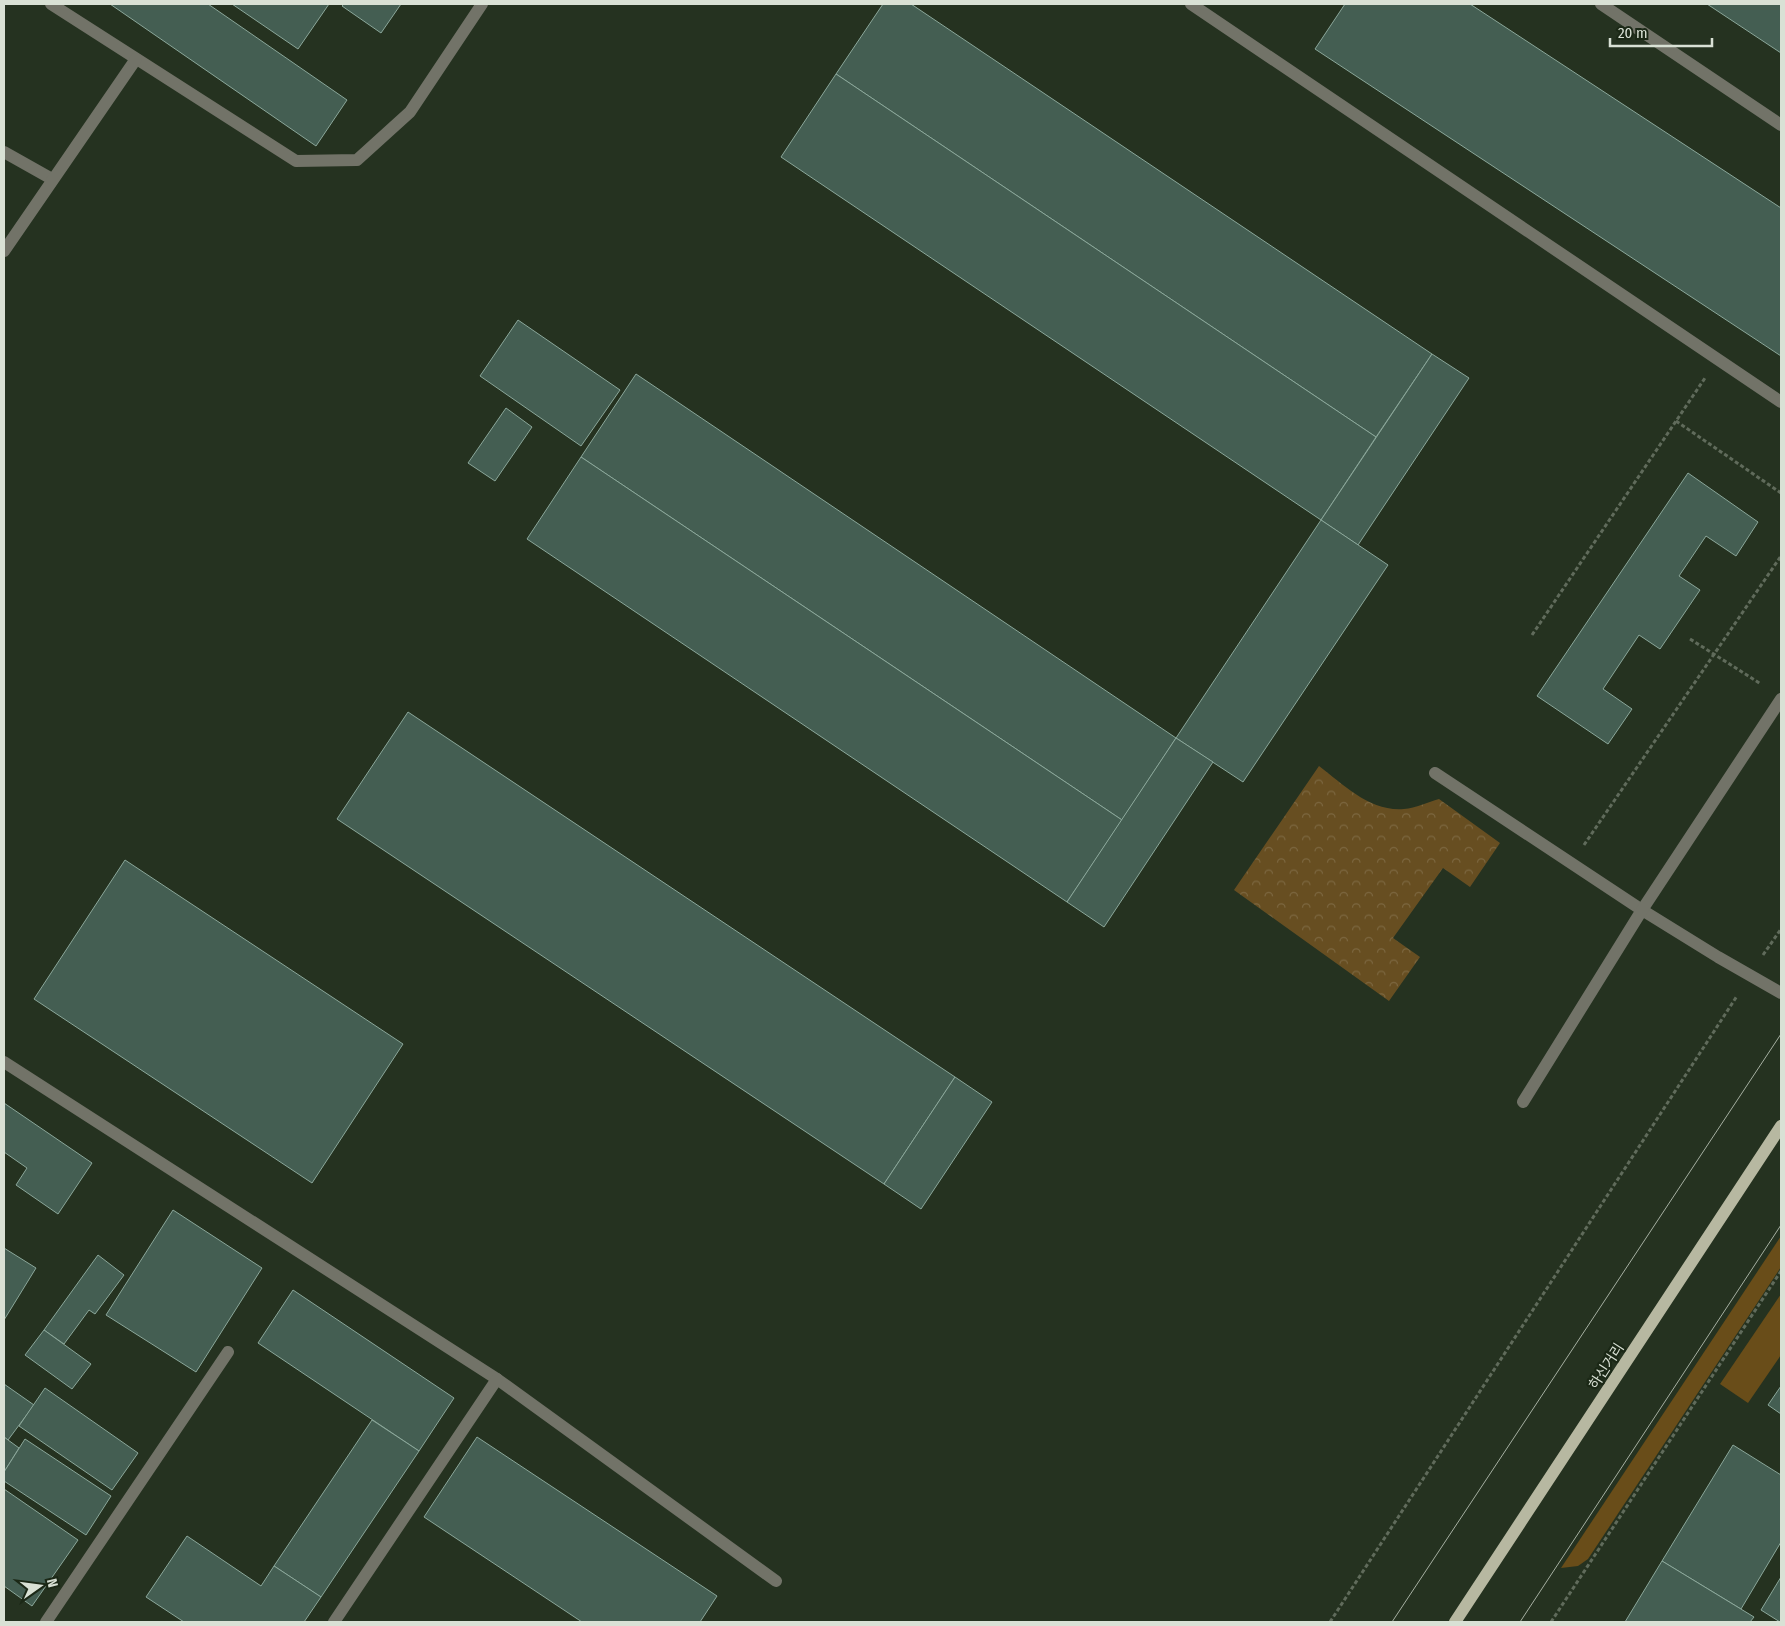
<svg xmlns="http://www.w3.org/2000/svg" width="1785" height="1626" font-family="'Fira Sans Condensed','Noto Sans KR',sans-serif">
<style>
.grass{fill:#694d19}
.forest{fill:url(#forest-crowns)}
.building{fill:#445e52;stroke:#8ba79a}
.lines{fill:none;stroke-linecap:round;stroke-linejoin:round}
.path{stroke:#606b5b;stroke-width:3;stroke-dasharray:4 2.5;stroke-linecap:butt}
.minor{stroke:#727368;stroke-width:12}
.major{stroke:#b7b8a1;stroke-width:12}
.tram{stroke:#a5afa1;stroke-width:1}
.labels{text-anchor:middle;stroke-width:4.5;stroke-linejoin:round;paint-order:stroke}
.street-label{font-size:14px;fill:#d9e1d5;stroke:#1b2816}
</style>
<defs>
<pattern id="forest-crowns" width="20" height="18" patternUnits="userSpaceOnUse" patternTransform="scale(1.25)"><rect width="20" height="18" fill="#674e21"/><path d="M2 6a3 3 0 1 1 6 0M12 15a3 3 0 1 1 6 0" fill="none" stroke="#7c6740"/></pattern>
</defs>
<rect width="100%" height="100%" fill="#253220"/>
<g class="grass">
<polygon points="1781,1236 1781,1267 1588,1559 1578,1566 1561,1568"/>
<polygon points="1781,1294 1781,1355 1748,1403 1720,1384"/>
</g>
<path class="forest" d="M 1319,766 C 1344,785 1370,812 1404,809 C 1416,808 1428,802 1439,799 L 1500,843 L 1470,887 L 1443,868 L 1393,938 L 1420,957 L 1389,1001 L 1234,890 Z"/>
<g class="building">
<polygon points="110,4 208,4 347,100 316,146"/>
<polygon points="232,4 329,4 298,49"/>
<polygon points="344,4 401,4 381,33 342,6"/>
<polygon points="883,4 911,4 1432,354 1376,437 836,74"/>
<polygon points="1345,4 1470,4 1781,208 1781,356 1315,49"/>
<polygon points="1707,4 1781,4 1781,53"/>
<polygon points="836,74 1376,437 1321,520 781,157"/>
<polygon points="518,320 620,390 581,446 480,376"/>
<polygon points="1432,354 1469,378 1358,545 1321,520"/>
<polygon points="636,374 1176,738 1122,820 581,457"/>
<polygon points="506,408 532,427 495,481 468,463"/>
<polygon points="581,457 1122,820 1067,902 527,539"/>
<polygon points="1688,473 1758,522 1736,556 1706,536 1679,576 1700,590 1660,649 1639,635 1603,689 1632,709 1608,744 1537,696"/>
<polygon points="1321,520 1388,565 1243,782 1176,738"/>
<polygon points="408,712 955,1077 884,1184 337,819"/>
<polygon points="1176,738 1213,762 1104,927 1067,902"/>
<polygon points="125,860 403,1044 312,1183 34,999"/>
<polygon points="955,1077 992,1102 921,1209 884,1184"/>
<polygon points="4,1103 92,1163 58,1214 16,1185 27,1168 4,1152"/>
<polygon points="173,1210 262,1268 196,1372 106,1315"/>
<polygon points="4,1248 36,1268 4,1320"/>
<polygon points="98,1255 124,1275 95,1314 89,1310 64,1344 44,1330"/>
<polygon points="293,1290 454,1398 419,1451 258,1343"/>
<polygon points="44,1330 91,1364 72,1389 25,1355"/>
<polygon points="4,1384 34,1405 8,1440 4,1437"/>
<polygon points="1781,1386 1781,1414 1768,1405"/>
<polygon points="45,1388 138,1453 112,1490 19,1426"/>
<polygon points="372,1420 419,1451 321,1597 274,1566"/>
<polygon points="4,1437 19,1448 4,1472"/>
<polygon points="477,1437 717,1596 700,1622 582,1622 424,1517"/>
<polygon points="25,1439 111,1496 86,1535 4,1481 4,1472"/>
<polygon points="1733,1445 1781,1475 1781,1542 1741,1609 1662,1561"/>
<polygon points="4,1489 78,1540 32,1606 4,1586"/>
<polygon points="187,1536 261,1586 274,1566 321,1597 304,1622 184,1622 146,1597"/>
<polygon points="1662,1561 1754,1617 1750,1622 1625,1622"/>
<polygon points="1781,1577 1781,1622 1780,1622 1761,1610"/>
</g>
<g class="lines">
<g class="path">
<polyline points="1676,421 1781,493"/>
<polyline points="1532,635 1705,378"/>
<polyline points="1690,639 1761,684"/>
<polyline points="1584,845 1781,556"/>
<polyline points="1763,955 1781,929"/>
<polyline points="1330,1622 1737,996"/>
<polyline points="1551,1622 1781,1271"/>
</g>
<g class="minor">
<polyline points="51,4 296,161 357,160 410,112 482,4"/>
<polyline points="1191,4 1781,402"/>
<polyline points="1601,4 1781,125"/>
<polyline points="4,152 52,179"/>
<polyline points="4,251 136,59"/>
<polyline points="1435,773 1642,910 1718,957 1781,993"/>
<polyline points="4,1062 497,1379 776,1581"/>
<polyline points="1523,1102 1642,910 1781,699"/>
<polyline points="46,1622 228,1352"/>
<polyline points="334,1622 497,1379"/>
</g>
<polyline class="major" points="1455,1622 1781,1126"/>
<g class="tram">
<polyline points="1392,1622 1781,1034"/>
<polyline points="1520,1622 1781,1225"/>
</g>
</g>
<g class="labels">
<g class="street-label">
<text transform="translate(1606 1366) rotate(-57)" y="5">하신거리</text>
</g>
</g>
<rect width="1785" height="1626" fill="none" stroke="#d9e1d5" stroke-width="10"/>
<g transform="translate(40 1586) rotate(76)" stroke="#1b2816" stroke-width="4" paint-order="stroke">
<path d="M0-4L9 19L0 12L-9 19Z" fill="#d9e1d5"/>
<text y="-8" font-size="14" font-weight="bold" text-anchor="middle" fill="#d9e1d5">N</text>
</g>
<path d="M1610 38v8h102v-8" fill="none" stroke="#d9e1d5" stroke-width="2.5"/>
<text x="1618" y="38" font-size="15" fill="#d9e1d5" stroke="#1b2816" stroke-width="4" paint-order="stroke">20 m</text>
</svg>
